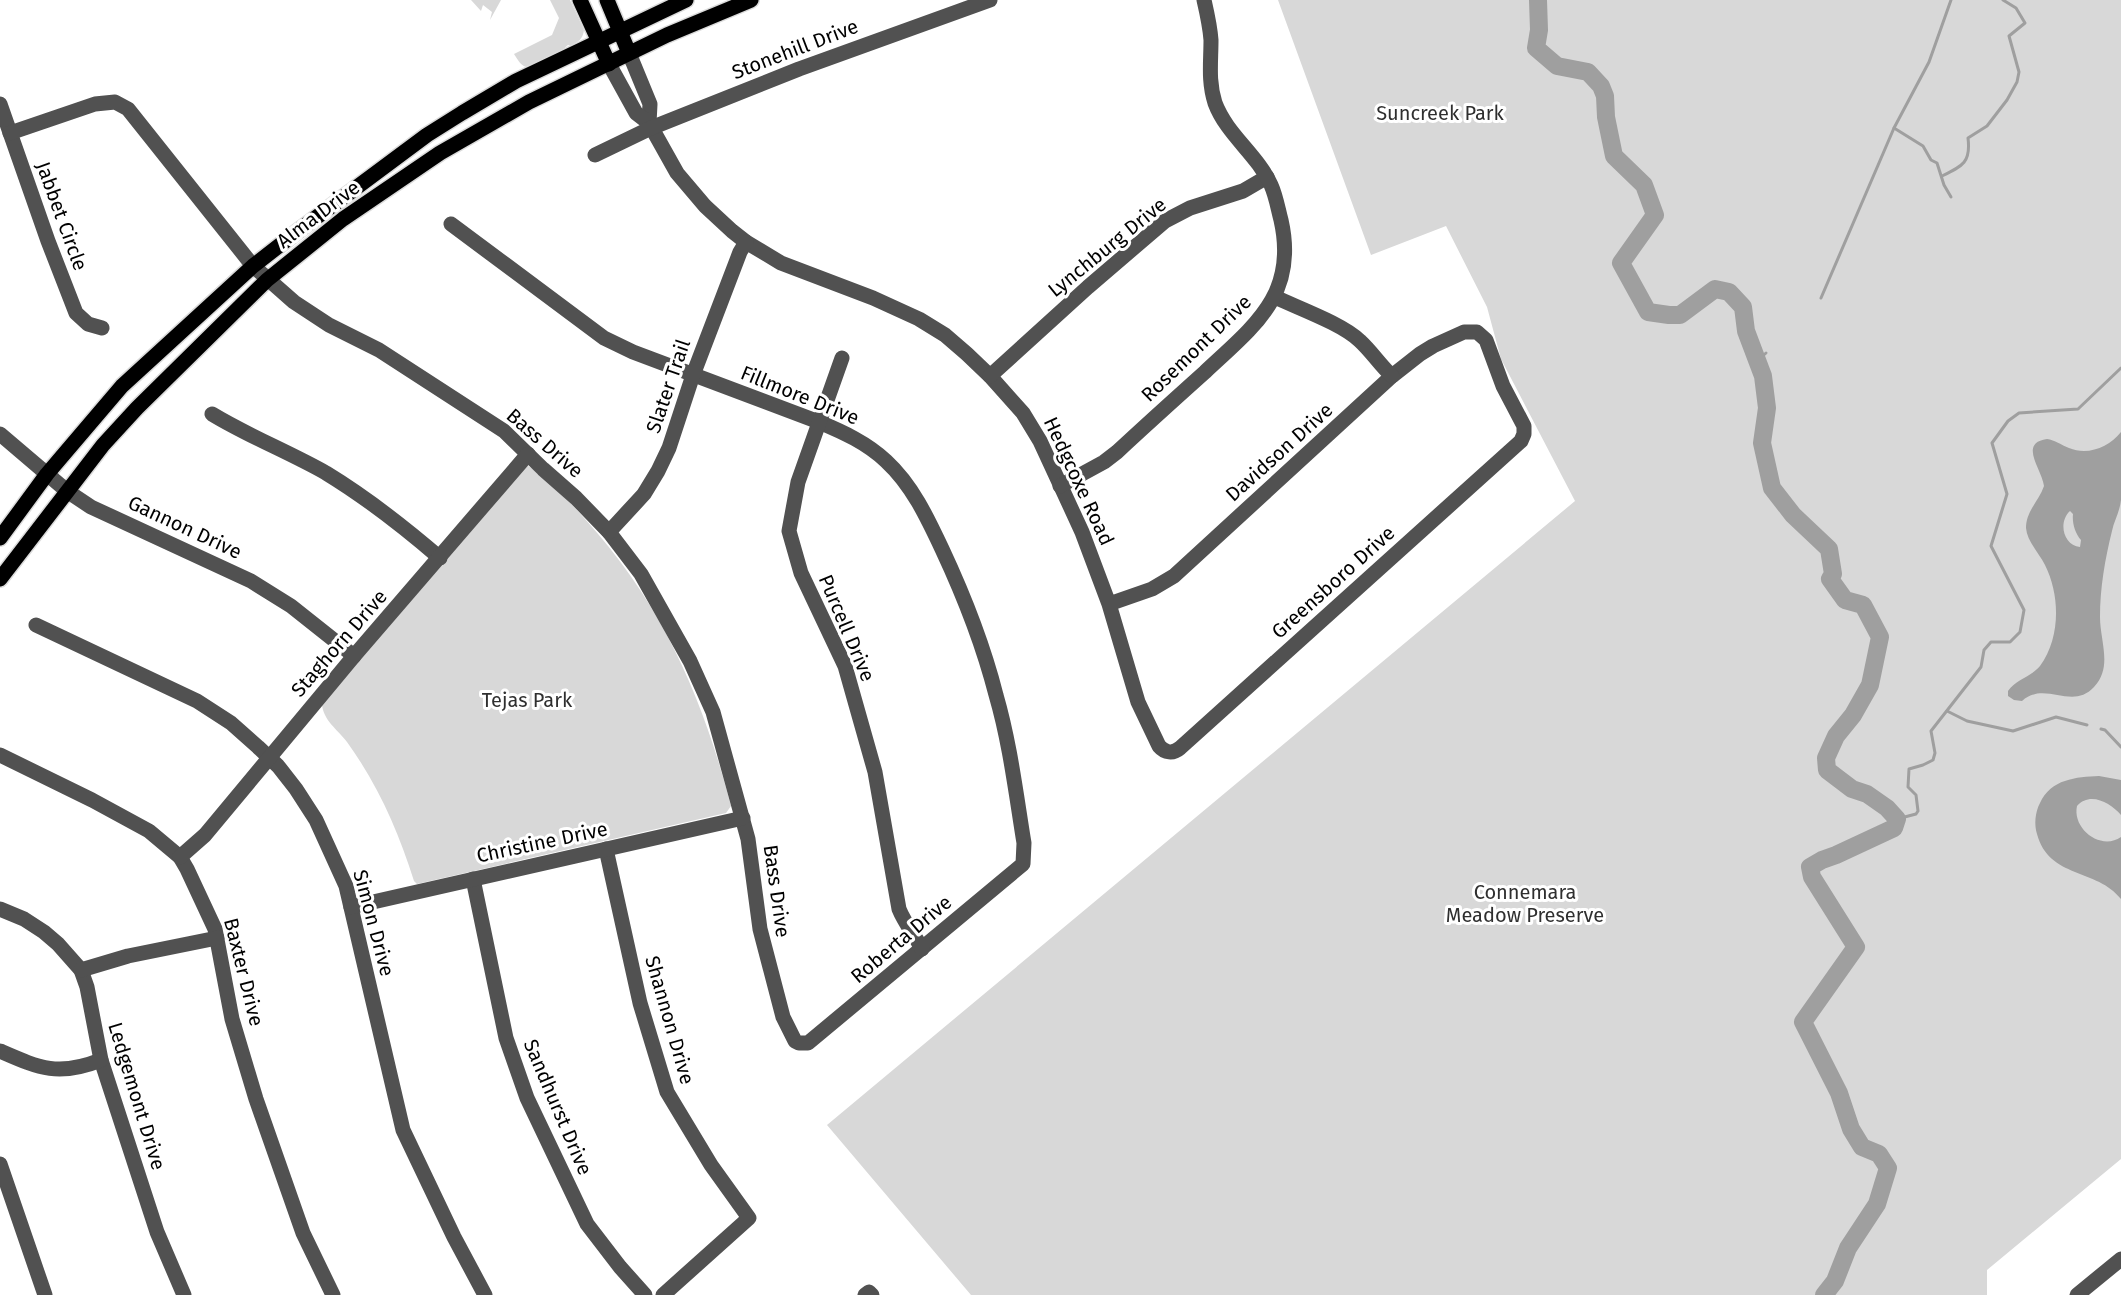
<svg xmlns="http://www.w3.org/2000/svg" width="2121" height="1295" font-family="'Fira Sans',sans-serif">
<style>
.green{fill:#d8d8d8}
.water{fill:#9f9f9f;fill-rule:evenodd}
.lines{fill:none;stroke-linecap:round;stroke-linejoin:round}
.stream{stroke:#9f9f9f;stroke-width:3}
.river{stroke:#9f9f9f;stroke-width:18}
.major-casing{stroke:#dbdbdb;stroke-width:18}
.minor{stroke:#515151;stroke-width:15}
.major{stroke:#000;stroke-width:15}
.labels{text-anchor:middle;stroke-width:6;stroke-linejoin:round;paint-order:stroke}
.street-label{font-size:20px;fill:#000;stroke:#fff}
.park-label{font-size:20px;fill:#2f2f2f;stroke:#fff}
</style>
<rect width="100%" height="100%" fill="#fff"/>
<g class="green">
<polygon points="471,0 501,0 490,20 492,12 483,5 481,11"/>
<path d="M 550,0 L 570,0 L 584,30 C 583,39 578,42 571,46 L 568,45 L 559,53 L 530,68 C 521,67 518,60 514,54 L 552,35 L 559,18 Z"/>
<polygon points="1278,0 2121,0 2121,1159 1987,1270 1987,1295 971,1295 827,1125 1575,501 1501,359 1487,307 1446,226 1371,255"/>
<path d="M 528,466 C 545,475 571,503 585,519 C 662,604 702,695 731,806 L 726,813 L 417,884 L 414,881 C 398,830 378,785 347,742 C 337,729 323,720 322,704 L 524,467 Z"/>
</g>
<g class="water">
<path d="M 2121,432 C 2121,454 2121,478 2121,500 C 2120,511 2114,521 2112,531 C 2105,559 2100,588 2100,617 C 2100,641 2113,667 2094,687 C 2072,711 2045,680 2022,701 L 2014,700 L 2008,696 L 2008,691 C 2016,679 2031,677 2040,666 C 2061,637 2060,595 2045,565 C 2039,553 2027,541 2026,528 C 2026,511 2039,501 2044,486 C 2042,469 2018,443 2047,439 C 2055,440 2061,445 2069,448 C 2088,456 2109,447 2121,432 ZM 2070,511 L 2073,514 C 2072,523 2075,533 2081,540 L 2080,547 C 2063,545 2058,522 2070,511 Z"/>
<path d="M 2099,776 L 2121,780 L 2121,815 C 2111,803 2090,791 2077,806 C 2072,829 2101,851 2121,837 L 2121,899 C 2097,868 2049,879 2037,834 C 2034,825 2035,812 2040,803 C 2051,779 2076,777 2099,776 Z"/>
</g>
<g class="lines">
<g class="stream">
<polyline points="1894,128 1923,146 1931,160 1937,163 1944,185 1951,197"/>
<path d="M 1942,176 C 1963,166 1971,162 1968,138 L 1987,126 L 2007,100 L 2017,82 L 2019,72 L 2009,36 L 2025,23 L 2016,8 L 2003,0"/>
<polyline points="1821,298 1894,128 1929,62 1951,0"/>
<polyline points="1757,361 1766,353"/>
<polyline points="1947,711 1967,721 2013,731 2056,717 2087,725"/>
<polyline points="2101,729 2105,730 2121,747"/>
<polyline points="1897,819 1916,814 1918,811 1916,795 1908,787 1909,769 1923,765 1933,760 1935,753 1931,731 1981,667 1984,650 1991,642 2010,642 2020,632 2024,610 1991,546 2007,494 1992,443 2008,421 2019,413 2078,409 2121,368"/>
</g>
<polyline class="river" points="1538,0 1539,30 1536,48 1557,66 1588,72 1601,86 1605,96 1606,117 1614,156 1644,185 1655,215 1621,263 1648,312 1669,315 1680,315 1715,289 1729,292 1743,307 1746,331 1763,376 1767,408 1762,443 1772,488 1793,515 1829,549 1833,574 1830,579 1845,600 1863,605 1880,637 1870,685 1853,715 1836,736 1826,758 1827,770 1852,789 1867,794 1887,808 1897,819 1894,828 1836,855 1822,860 1810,867 1812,877 1856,947 1803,1022 1839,1093 1851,1129 1862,1147 1879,1154 1888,1168 1877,1204 1848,1248 1835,1281 1824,1295"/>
<g class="major-casing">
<g id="major">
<polyline points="580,0 609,64"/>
<polyline points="607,0 629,53"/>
<polyline points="0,538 47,474 122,386 253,266 298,231 427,135 462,113 516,81 686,0"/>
<polyline points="0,579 103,445 137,408 267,280 343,219 440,153 529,102 667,35 751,0"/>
</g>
</g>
<g class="minor">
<polyline points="629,53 650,104 649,123"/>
<path d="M 609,64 L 636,113 L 649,123 L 677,173 L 705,206 L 732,231 L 746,242 L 781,263 L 873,298 L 919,319 L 945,335 L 967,354 L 990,376 L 1023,413 L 1040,441 L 1082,532 L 1109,604 L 1138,702 L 1159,746 C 1165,753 1173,754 1180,748 L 1521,441 L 1524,434 L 1524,426 L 1503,386 L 1486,340 L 1477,332 L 1464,332 L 1433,346 L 1420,354 L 1392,376 L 1174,576 L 1152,589 L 1109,604"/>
<polyline points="0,104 48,241 76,313 88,324 102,328"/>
<path d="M 10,133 L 95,104 L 115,102 L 128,109 L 253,266 L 294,302 L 329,325 L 379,350 L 504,431 L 543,469 L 576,498 L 609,532 L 641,574 L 690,661 L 713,712 L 748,839 L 760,929 L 783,1017 L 795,1041 L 799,1043 L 808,1043 L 1023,864 L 1024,843 C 1016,794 1010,743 996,695 C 983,644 964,596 942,549 C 927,517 912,485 886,461 C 867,443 843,432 819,422 L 633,352 L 604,338 L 451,224"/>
<polyline points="595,155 651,128 799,69 990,0"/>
<path d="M 1275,297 C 1298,308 1343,324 1360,341 C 1372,352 1380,365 1392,376"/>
<path d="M 842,358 L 798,482 L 789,531 L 801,573 L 845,666 L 875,772 L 899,909 C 905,924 915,935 922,949"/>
<polyline points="990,376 1088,287 1165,221 1190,208 1243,191 1267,177"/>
<path d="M 212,414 C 248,436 289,452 326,473 C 367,498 404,527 440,558"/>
<polyline points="0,434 67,491 91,507 251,581 291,606 354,656"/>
<path d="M 1060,486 L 1104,462 L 1117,452 C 1146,425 1176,398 1205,372 C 1254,326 1298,295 1281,220 C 1278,209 1276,196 1271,185 C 1257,154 1227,135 1215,103 C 1208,81 1211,62 1211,40 C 1210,26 1207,13 1204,0"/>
<polyline points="609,532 644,494 658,471 669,448 693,375 740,252 746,242"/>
<polyline points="36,625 197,701 231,723 258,747 278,766 296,789 316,820 346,886 403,1130 454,1237 485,1295"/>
<polyline points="0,755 92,800 149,831 180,857 187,869 215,929 232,1019 256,1099 303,1233 333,1295"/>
<polyline points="606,849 640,1003 667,1092 711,1165 749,1218 663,1295"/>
<polyline points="180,857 205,835 354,656 528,454"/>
<polyline points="473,879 506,1038 527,1098 587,1224 620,1267 645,1295"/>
<polyline points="351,907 743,818"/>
<polyline points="0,909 24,919 44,932 58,944 81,970 87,987 101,1060 157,1232 184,1295"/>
<polyline points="81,970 128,956 217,938"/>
<path d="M 0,1051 C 39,1068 58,1077 101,1060"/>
<polyline points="0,1164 45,1295"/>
<polyline points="865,1295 869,1292 872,1295"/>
<polyline points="2077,1295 2121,1259"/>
</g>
<use href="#major" class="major"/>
</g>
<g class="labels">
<g class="street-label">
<text transform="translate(795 49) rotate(-21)" y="7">Stonehill Drive</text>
<text transform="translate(318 214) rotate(-37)" y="7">Alma Drive</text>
<text transform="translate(62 216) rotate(70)" y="7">Jabbet Circle</text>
<text transform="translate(1107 247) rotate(-39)" y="7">Lynchburg Drive</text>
<text transform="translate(1196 348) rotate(-44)" y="7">Rosemont Drive</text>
<text transform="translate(668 386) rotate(-71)" y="7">Slater Trail</text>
<text transform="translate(800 395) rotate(22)" y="7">Fillmore Drive</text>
<text transform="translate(545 443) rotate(41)" y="7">Bass Drive</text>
<text transform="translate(1279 452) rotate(-42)" y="7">Davidson Drive</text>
<text transform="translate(1079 481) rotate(65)" y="7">Hedgcoxe Road</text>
<text transform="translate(185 527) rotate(25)" y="7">Gannon Drive</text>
<text transform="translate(1333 582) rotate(-42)" y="7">Greensboro Drive</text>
<text transform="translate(847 628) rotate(67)" y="7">Purcell Drive</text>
<text transform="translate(339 643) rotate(-49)" y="7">Staghorn Drive</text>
<text transform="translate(542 842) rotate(-12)" y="7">Christine Drive</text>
<text transform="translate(777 891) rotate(82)" y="7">Bass Drive</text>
<text transform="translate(374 923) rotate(75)" y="7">Simon Drive</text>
<text transform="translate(901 939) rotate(-40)" y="7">Roberta Drive</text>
<text transform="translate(244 972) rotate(76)" y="7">Baxter Drive</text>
<text transform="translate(670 1020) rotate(74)" y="7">Shannon Drive</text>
<text transform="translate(137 1096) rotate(73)" y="7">Ledgemont Drive</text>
<text transform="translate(558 1107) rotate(67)" y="7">Sandhurst Drive</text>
</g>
<g class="park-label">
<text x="1440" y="120">Suncreek Park</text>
<text x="527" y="707">Tejas Park</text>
<text x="1525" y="899">Connemara<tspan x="1525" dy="23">Meadow Preserve</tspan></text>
</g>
</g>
</svg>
